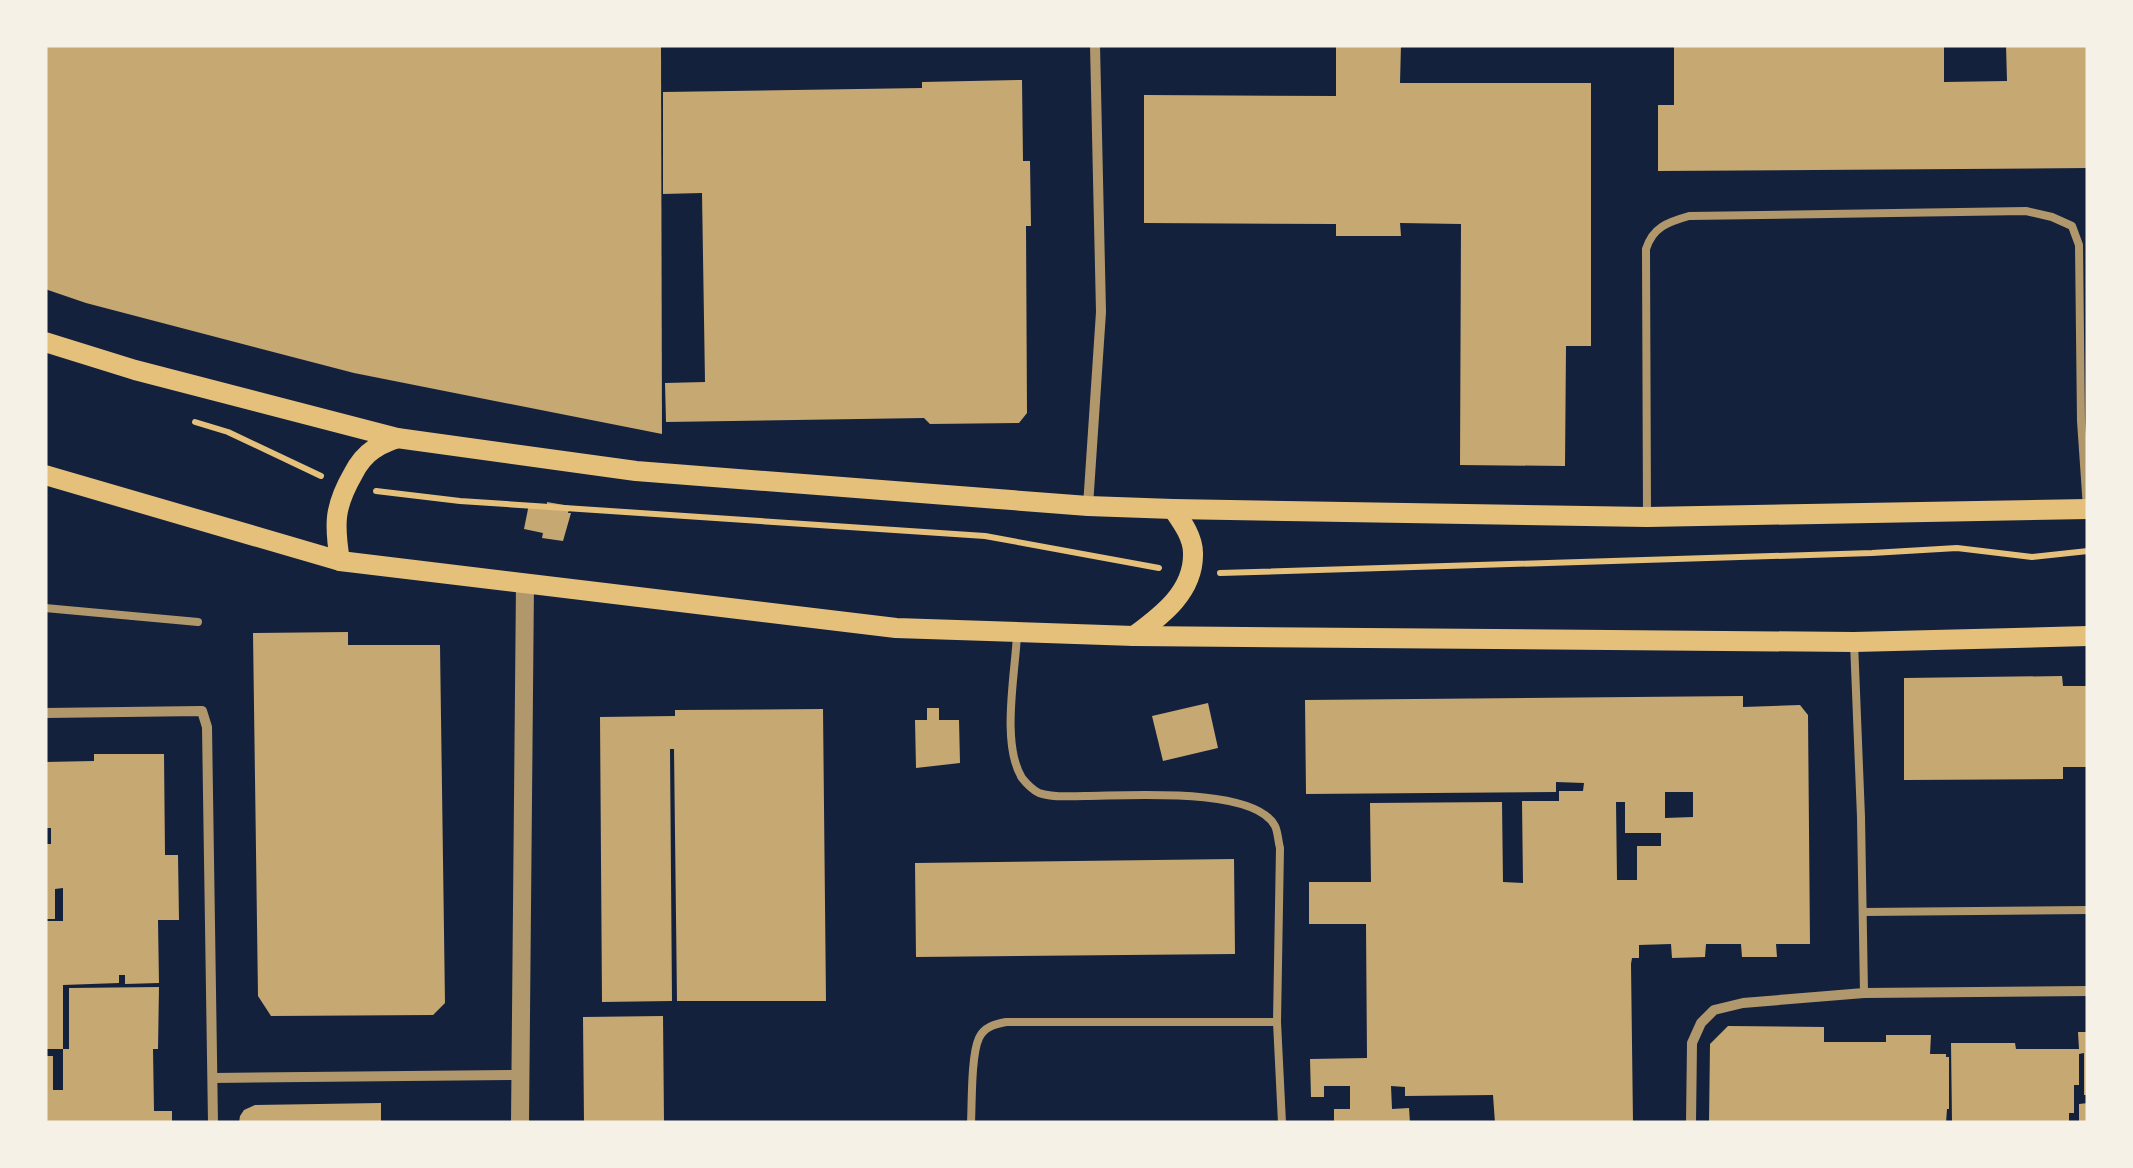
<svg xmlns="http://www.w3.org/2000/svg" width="2133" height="1168" font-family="'Work Sans',sans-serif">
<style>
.building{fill:#c6a872;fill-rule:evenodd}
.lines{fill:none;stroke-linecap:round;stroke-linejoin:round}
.path{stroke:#e5c07b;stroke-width:6}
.service{stroke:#b1986c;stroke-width:8}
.minor{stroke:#b1986c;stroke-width:10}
.tertiary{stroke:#b1986c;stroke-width:18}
.secondary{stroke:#e5c07b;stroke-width:20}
</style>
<rect width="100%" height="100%" fill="#14213d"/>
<g class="building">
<polygon points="45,45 661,45 662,434 354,373 86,303 45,289"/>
<polygon points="1336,45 1401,45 1400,83 1591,83 1591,346 1566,346 1565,466 1460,465 1461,224 1400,223 1401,236 1336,236 1336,224 1144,223 1144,95 1336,96"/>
<polygon points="1674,45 1944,45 1944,82 2007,81 2006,45 2088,45 2088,168 1658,171 1658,105 1674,105"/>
<polygon points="1022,80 1023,161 1030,161 1031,226 1026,226 1027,413 1019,423 930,424 924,418 666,422 665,383 705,382 702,193 663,194 663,92 922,88 922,82"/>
<polygon points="547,502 570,506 568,513 571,513 563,541 542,538 543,533 524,529 529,504 547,507"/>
<polygon points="348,632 348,645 440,645 445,1003 433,1015 271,1016 258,996 253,633"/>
<polygon points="2062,676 2063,686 2088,686 2088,767 2063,767 2063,779 1904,780 1904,678"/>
<path d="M 1743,696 L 1743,707 L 1800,705 L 1808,715 L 1810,944 L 1776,944 L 1777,957 L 1742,957 L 1741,944 L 1706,944 L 1705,957 L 1672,958 L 1671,944 L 1639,945 L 1639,958 L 1632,958 L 1631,964 L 1633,1123 L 1495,1123 L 1493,1095 L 1405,1096 L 1405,1087 L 1391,1086 L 1392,1109 L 1409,1108 L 1410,1123 L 1334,1123 L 1334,1109 L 1350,1109 L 1350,1086 L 1324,1086 L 1324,1097 L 1311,1097 L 1310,1059 L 1367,1058 L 1366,924 L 1309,924 L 1309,882 L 1371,882 L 1370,803 L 1502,802 L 1503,882 L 1523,883 L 1522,801 L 1559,801 L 1559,791 L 1583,791 L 1584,783 L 1556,782 L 1556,792 L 1306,794 L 1305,700 ZM 1665,792 L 1693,792 L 1693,817 L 1665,818 ZM 1616,802 L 1625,802 L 1625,833 L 1661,833 L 1661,846 L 1637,846 L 1637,880 L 1617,880 Z"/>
<polygon points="1208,703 1218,748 1163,761 1152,716"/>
<polygon points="927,708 939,708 939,720 959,720 960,763 916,768 915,720 927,720"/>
<polygon points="823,709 826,1001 677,1001 674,749 670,749 672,1001 602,1002 600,717 675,716 675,710"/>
<polygon points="94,754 164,754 165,855 178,855 179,920 158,920 159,983 125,984 125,975 119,975 119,983 63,985 63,1049 45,1049 45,921 63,921 63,888 55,889 55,919 45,919 45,844 51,844 51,828 45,828 45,762 94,761"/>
<polygon points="1234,859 1235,954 916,957 915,863"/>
<polygon points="159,987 158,1049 153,1049 154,1111 172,1111 172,1123 45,1123 45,1056 53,1056 53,1090 63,1090 63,1049 69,1049 69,988"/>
<polygon points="663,1016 664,1123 584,1123 583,1017"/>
<polygon points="1728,1026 1824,1027 1824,1042 1886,1042 1886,1035 1931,1035 1930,1054 1946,1054 1946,1057 1949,1057 1949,1109 1947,1109 1946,1123 1709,1123 1710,1044"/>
<polygon points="2078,1032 2088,1032 2088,1095 2084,1095 2084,1053 2079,1054 2079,1085 2074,1085 2074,1113 2069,1113 2069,1123 1952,1123 1951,1043 2015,1043 2016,1049 2079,1049"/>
<polygon points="381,1103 381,1123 239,1123 240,1116 244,1110 255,1105"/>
<polygon points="2088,1103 2088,1123 2079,1123 2079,1104"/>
</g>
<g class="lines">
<g class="path">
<polyline points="195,422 228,432 321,476"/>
<polyline points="376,491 460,501 985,536 1159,568"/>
<polyline points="1220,573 1872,553 1957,548 2032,557 2088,551"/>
</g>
<g class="service">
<path d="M 1647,513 L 1646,249 C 1653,227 1668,222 1689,216 L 2026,211 L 2052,217 L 2072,226 L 2079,245 L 2081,421 L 2087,508"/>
<polyline points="45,608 198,622"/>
<path d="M 1017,635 C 1015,675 1001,744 1022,778 C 1026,783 1033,790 1039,793 C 1053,798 1071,796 1085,796 C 1126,796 1254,786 1275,826 C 1278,832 1278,841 1280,848 L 1277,1022 L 1282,1123"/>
<polyline points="1854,642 1861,817 1864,993"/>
<polyline points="1863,912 2088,910"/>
<path d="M 971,1123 C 972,1103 971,1055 979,1038 C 984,1027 995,1024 1006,1022 L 1277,1022"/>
</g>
<g class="minor">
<polyline points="1088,506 1101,312 1095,45"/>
<polyline points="45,713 202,711 207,727 213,1123"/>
<polyline points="213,1078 519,1075"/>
<polyline points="1691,1123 1692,1043 1701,1023 1714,1010 1743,1003 1864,993 2088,991"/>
</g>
<polyline class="tertiary" points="520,1123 525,583"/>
<g class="secondary">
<polyline points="45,342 135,370 397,438 636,471 1088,506 1173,509 1647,517 2088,509"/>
<polyline points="45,475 340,561 896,628 1134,636 1854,642 2088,636"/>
<path d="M 340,561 C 334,524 334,507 353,474 C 358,464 365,455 374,449 C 381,444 390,441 397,438"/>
<path d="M 1134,636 C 1161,616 1194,592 1193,553 C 1193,537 1182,522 1173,509"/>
</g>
</g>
<rect width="2133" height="1168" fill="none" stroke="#f6f1e7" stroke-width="95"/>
</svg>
